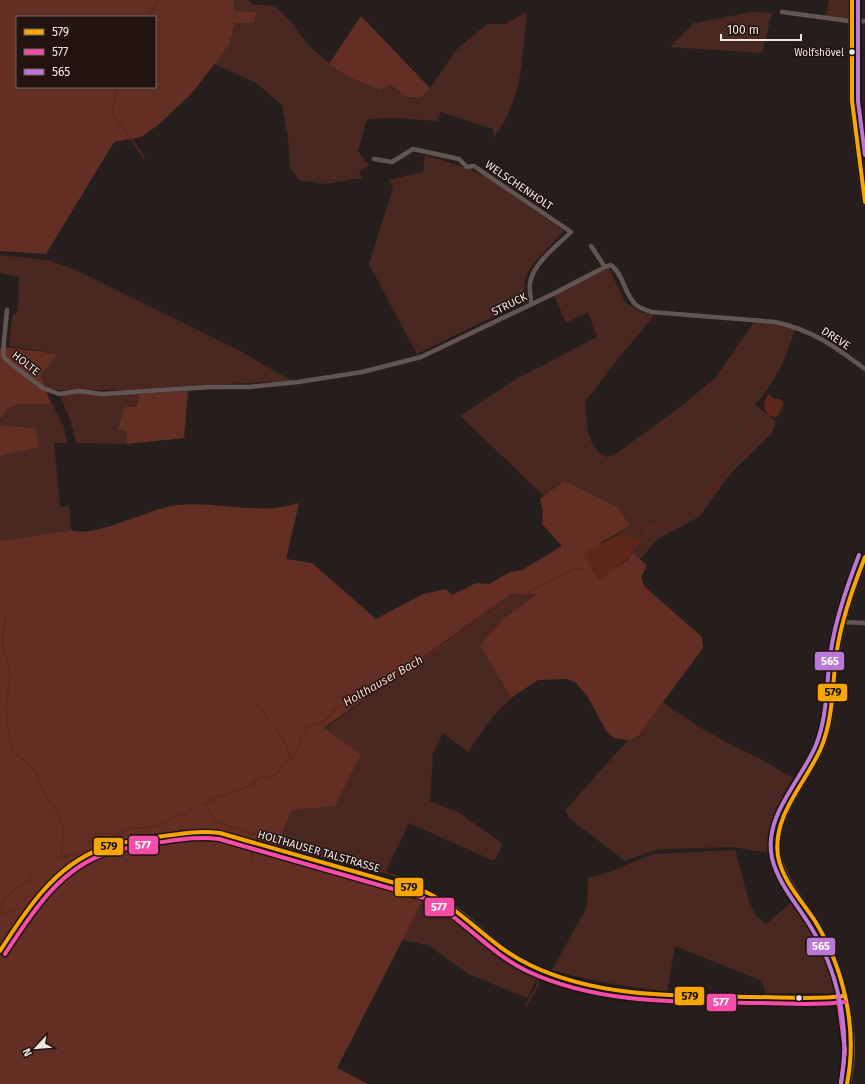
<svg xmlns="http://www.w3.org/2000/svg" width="865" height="1084" font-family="'Fira Sans',sans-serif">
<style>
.green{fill:#492821}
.forest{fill:#632f24;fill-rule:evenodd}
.water{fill:#5d271b}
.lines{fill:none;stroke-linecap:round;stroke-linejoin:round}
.stream{stroke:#5d271b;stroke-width:1.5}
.minor{stroke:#625552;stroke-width:4.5}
.tertiary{stroke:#625552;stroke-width:5.5}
.primary{stroke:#665552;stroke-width:7}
.bus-1-casing{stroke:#21130f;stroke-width:7}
.bus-2-casing{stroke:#21130f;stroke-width:7}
.bus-3-casing{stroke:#21130f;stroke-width:7}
.bus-1{stroke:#f7a600;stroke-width:4}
.bus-2{stroke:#f54da8;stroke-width:4}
.bus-3{stroke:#ba77d6;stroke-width:4}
.bus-dot{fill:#f1e6e4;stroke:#21130f;stroke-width:1.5}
.labels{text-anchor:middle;stroke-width:3;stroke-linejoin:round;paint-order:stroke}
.bus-label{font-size:10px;fill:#f1e6e4;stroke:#21130f;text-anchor:end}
.street-label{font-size:11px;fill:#f1e6e4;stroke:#21130f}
.water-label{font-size:12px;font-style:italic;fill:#f7cfc5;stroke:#21130f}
.line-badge{stroke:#21130f;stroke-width:1.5}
.badge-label{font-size:11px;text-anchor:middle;font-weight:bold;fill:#fff}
.pale-badge-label{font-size:11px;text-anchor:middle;font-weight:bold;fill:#111}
</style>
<rect width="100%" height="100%" fill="#261e1c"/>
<g class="green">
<path d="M 233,0 L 248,0 L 252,4 L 275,6 L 293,24 L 308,45 L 329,63 L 347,76 L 390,84 L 406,97 L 421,98 L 430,88 L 457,49 L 487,24 L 505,24 L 527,12 C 522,58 523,99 494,137 L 493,129 L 441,112 L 437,121 L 395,118 L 367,119 L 358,151 L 369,166 L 359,171 L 362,178 L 324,184 L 299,180 L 290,167 L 288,137 L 282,105 L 256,83 L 214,64 L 229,45 L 235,23 Z"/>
<polygon points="829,0 850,0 849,16 845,19 826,18"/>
<polygon points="752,12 772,13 762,53 670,47 694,23"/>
<polygon points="425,155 469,169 488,177 564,231 532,265 524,281 525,301 417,354 369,264 393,188 389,180 423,172"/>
<polygon points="0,255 48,260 76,270 242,352 292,381 206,385 162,390 51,390 44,384 41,375 58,354 9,346 12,317 18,310 19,277 0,273"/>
<path d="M 609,268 L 625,302 L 637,310 L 654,316 L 616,361 L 585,402 C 587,424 585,446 607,457 L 614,455 L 683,405 L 716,377 L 754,322 L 795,328 C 785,362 777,378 755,405 L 776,421 L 772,433 L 731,473 L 699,517 L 656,540 L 640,560 L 632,553 L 639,546 C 630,533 629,535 615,536 L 630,526 L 564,481 L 544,496 L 460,416 L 518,378 L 597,337 L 588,312 L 566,323 L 554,295 L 592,274 Z"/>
<polygon points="75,392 108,396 124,393 139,394 137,407 124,407 118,430 127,431 127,444 76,443 71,422 61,398 63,395"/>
<path d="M 47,394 L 64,427 L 67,443 L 54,443 L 60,507 L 69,506 L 71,530 L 0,541 L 0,456 L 40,447 L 35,428 L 0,425 C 0,399 34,404 51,404 Z"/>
<polygon points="512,593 537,593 503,619 480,645 511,698 490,720 468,752 443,733 433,753 430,801 458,812 503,844 494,861 409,823 385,873 278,847 291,810 360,754 324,729"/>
<polygon points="662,702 701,728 741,750 759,758 798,781 789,799 776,833 771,853 732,847 667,849 652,851 625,861 569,818 566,811 567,808 628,740 638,735"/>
<path d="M 735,850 L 749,902 L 756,916 L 766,924 L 796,898 C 815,930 827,957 834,993 L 765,993 L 765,989 L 760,980 L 675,946 L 667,991 C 627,987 590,981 552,970 L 587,907 L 588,878 L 612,871 L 652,854 Z"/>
<polygon points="425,896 446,906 514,962 539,974 527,998 468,974 428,945 402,940"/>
</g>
<g class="forest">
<path d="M 0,0 L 233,0 L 235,11 L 256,12 L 254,23 L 235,23 L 229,45 L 192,93 L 158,125 L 141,137 L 114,142 L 46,254 L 0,251 ZM 17,17 L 155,17 L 155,87 L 17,87 Z"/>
<polygon points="361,16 430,88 421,98 406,97 390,84 381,90 347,76 329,64"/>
<polygon points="5,347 58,354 41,375 51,404 21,404 8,408 0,419 0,348"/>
<polygon points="188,391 184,438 127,444 127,431 118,430 124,407 137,407 139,394"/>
<polygon points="0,425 35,428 40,447 0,456"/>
<path d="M 564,481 L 618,508 L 630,526 L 602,542 L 590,565 L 600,581 L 613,569 L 627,561 L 632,553 L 647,565 L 641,578 L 645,587 L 702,637 L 703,648 L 638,736 L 628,740 L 614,738 L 606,731 L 588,697 L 576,683 L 568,679 L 538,680 L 511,698 L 480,645 L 503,619 L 536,594 L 512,593 L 324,728 L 361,754 L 335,806 L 291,810 L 275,854 L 425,896 L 337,1068 L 368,1084 L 0,1084 L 0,541 L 71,530 C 94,539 150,508 177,505 C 218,501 259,516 299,503 L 286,559 L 312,563 L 376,619 L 423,594 L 446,589 L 452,595 L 476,583 L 489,584 L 510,572 L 522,570 L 562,546 L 542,524 L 543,511 L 540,499 Z"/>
</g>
<g class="water">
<path d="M 768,394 L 775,399 L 781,399 L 784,403 L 777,417 C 768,418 764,411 764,403 Z"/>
<polygon points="626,534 640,540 641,542 627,560 613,569 600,582 583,554 615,536"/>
</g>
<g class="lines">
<g class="stream">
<polyline points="148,17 159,0"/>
<path d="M 118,87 L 112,112 C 121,129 136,141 144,159"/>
<polyline points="638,539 646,537 648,527 671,525 680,519 684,508 718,485 718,478 720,476 721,470 729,463 733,451 742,442 746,431 756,418"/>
<polyline points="6,615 2,642 10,672 6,711 10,742 15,753 31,766 37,775 46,797 58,813 63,828 62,854 59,858"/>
<polyline points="381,686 420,715"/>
<polyline points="258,707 265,713 268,719"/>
<polyline points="276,728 287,747 290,758"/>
<polyline points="205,803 213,817 219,823 248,832 250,835 254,833 403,878 413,886"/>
<polyline points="201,804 250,786 262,776 272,778 295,754 305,731 309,727 325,721 336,708 350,703 362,691 381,685 517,598 572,570 582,568"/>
<polyline points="87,845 96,833 118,835 127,829 160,826 169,819 187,813 189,809 193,807"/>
<polyline points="59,858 75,854"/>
<polyline points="251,860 253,846"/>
<polyline points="422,893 452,912 504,955 535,974 538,981 537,987 526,1005"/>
<path d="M 0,910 L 6,896 C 14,892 18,885 27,882 L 31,876"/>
<polyline points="0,912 13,912 18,908"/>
</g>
<g class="minor">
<polyline points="782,12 857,22 865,21"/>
<path d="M 374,159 L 392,162 L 413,149 L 459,159 L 467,167 L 474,166 L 571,232 C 558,245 533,263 530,283 C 529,289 531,297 531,303"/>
<polyline points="591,246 605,267"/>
<path d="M 7,310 L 3,352 L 4,357 L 11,364 L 43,388 L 59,394 L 79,391 L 102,394 L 210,387 L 250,387 L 298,382 L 362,372 L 421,357 L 553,294 L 605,267 L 611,265 C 624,275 624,294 636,305 C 640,308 646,310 651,312 L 775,322 C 813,330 835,347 865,369"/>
<polyline points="842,622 865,623"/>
</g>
<path class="tertiary" d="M 0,951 C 25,912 52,868 97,850 C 116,842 137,840 157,837 C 178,833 199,829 220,833 L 426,892 C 466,909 491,946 529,965 C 592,998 695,996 765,997 C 791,997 818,1000 844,996"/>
<g class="primary">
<polyline points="852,0 852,101 865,202"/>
<path d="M 847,1084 C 861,1036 840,963 815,922 C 803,903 782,877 778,856 C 771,819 807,780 821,748 C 834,717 832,683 837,650 C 842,618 853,587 865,557"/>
</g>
<g class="bus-1-casing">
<g id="bus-1">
<polyline points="852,0 852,101 865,202"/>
<path d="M 0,951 C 26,910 55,865 103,848 C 120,842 139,840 157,837 C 178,834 198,830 220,833 L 426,892 C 464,911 491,947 530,965 C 598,998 679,996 753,997 C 783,997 814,1000 844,996"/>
<path d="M 847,1084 C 858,1029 844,969 815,921 C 802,901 782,880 778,856 C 772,815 806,783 821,748 C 834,717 832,682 837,650 C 842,618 853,587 865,557"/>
</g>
</g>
<g class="bus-2-casing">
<g id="bus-2">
<path d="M 5,954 C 31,914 59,869 107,853 C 122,848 139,846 155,843 C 177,840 197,836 219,839 L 424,898 C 462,917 489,953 527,971 C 597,1004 678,1002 754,1003 C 784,1003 815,1006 845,1002"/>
<polyline points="838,997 845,1051 841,1083"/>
</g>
</g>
<g class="bus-3-casing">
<g id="bus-3">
<polyline points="858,0 858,101 865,155"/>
<path d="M 841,1083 C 851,1029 838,970 809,924 C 796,903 778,883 772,858 C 763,816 801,781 816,745 C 828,715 826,682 831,650 C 836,617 847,586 859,555"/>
</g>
</g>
<use href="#bus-1" class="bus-1"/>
<use href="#bus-2" class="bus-2"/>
<use href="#bus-3" class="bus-3"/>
</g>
<g class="bus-dot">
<circle cx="852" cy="52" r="3.5"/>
<circle cx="799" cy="998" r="3.5"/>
</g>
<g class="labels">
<g class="bus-label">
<text x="844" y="56">Wolfshövel</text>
</g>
<g class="street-label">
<text transform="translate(519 185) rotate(34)" y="4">WELSCHENHOLT</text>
<text transform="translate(509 304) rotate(-26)" y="4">STRUCK</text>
<text transform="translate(836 338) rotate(33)" y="4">DREVE</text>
<text transform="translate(26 363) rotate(38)" y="4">HOLTE</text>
<text transform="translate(319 851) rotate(16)" y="4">HOLTHAUSER TALSTRASSE</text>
</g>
<g class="water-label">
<text transform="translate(383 681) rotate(-30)" y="4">Holthauser Bach</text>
</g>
</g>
<g class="line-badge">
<rect x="814" y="651" width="31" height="20" rx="4" fill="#ba77d6"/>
<rect x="817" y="683" width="31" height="19" rx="4" fill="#f7a600"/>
<rect x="128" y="835" width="31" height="20" rx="4" fill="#f54da8"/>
<rect x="93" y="837" width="31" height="19" rx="4" fill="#f7a600"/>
<rect x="394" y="877" width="30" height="20" rx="4" fill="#f7a600"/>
<rect x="424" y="897" width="31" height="20" rx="4" fill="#f54da8"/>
<rect x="806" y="937" width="30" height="19" rx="4" fill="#ba77d6"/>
<rect x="674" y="986" width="31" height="20" rx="4" fill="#f7a600"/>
<rect x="706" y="993" width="31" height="19" rx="4" fill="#f54da8"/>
</g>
<g class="badge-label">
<text x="830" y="665">565</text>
<text x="143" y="849">577</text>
<text x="439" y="911">577</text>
<text x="821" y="950">565</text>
<text x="721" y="1006">577</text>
</g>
<g class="pale-badge-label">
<text x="833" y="696">579</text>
<text x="109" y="850">579</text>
<text x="409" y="891">579</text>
<text x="690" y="1000">579</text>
</g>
<rect x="16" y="16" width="140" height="72" fill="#21130f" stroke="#746764"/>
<rect x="24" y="29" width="20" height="6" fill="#f7a600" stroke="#746764"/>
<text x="52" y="36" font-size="12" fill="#f1e6e4">579</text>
<rect x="24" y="49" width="20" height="6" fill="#f54da8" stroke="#746764"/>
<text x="52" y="56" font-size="12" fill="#f1e6e4">577</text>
<rect x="24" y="69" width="20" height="6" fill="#ba77d6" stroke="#746764"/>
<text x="52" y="76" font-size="12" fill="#f1e6e4">565</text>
<g transform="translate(36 1048) rotate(244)" stroke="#21130f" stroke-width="3" paint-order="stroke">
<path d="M0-3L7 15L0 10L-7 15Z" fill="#f1e6e4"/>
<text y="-6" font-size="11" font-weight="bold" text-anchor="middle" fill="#f1e6e4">N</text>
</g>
<path d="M721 34v6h80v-6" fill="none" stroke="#f1e6e4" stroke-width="2"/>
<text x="727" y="34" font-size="12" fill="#f1e6e4" stroke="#21130f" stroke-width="3" paint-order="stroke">100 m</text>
</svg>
